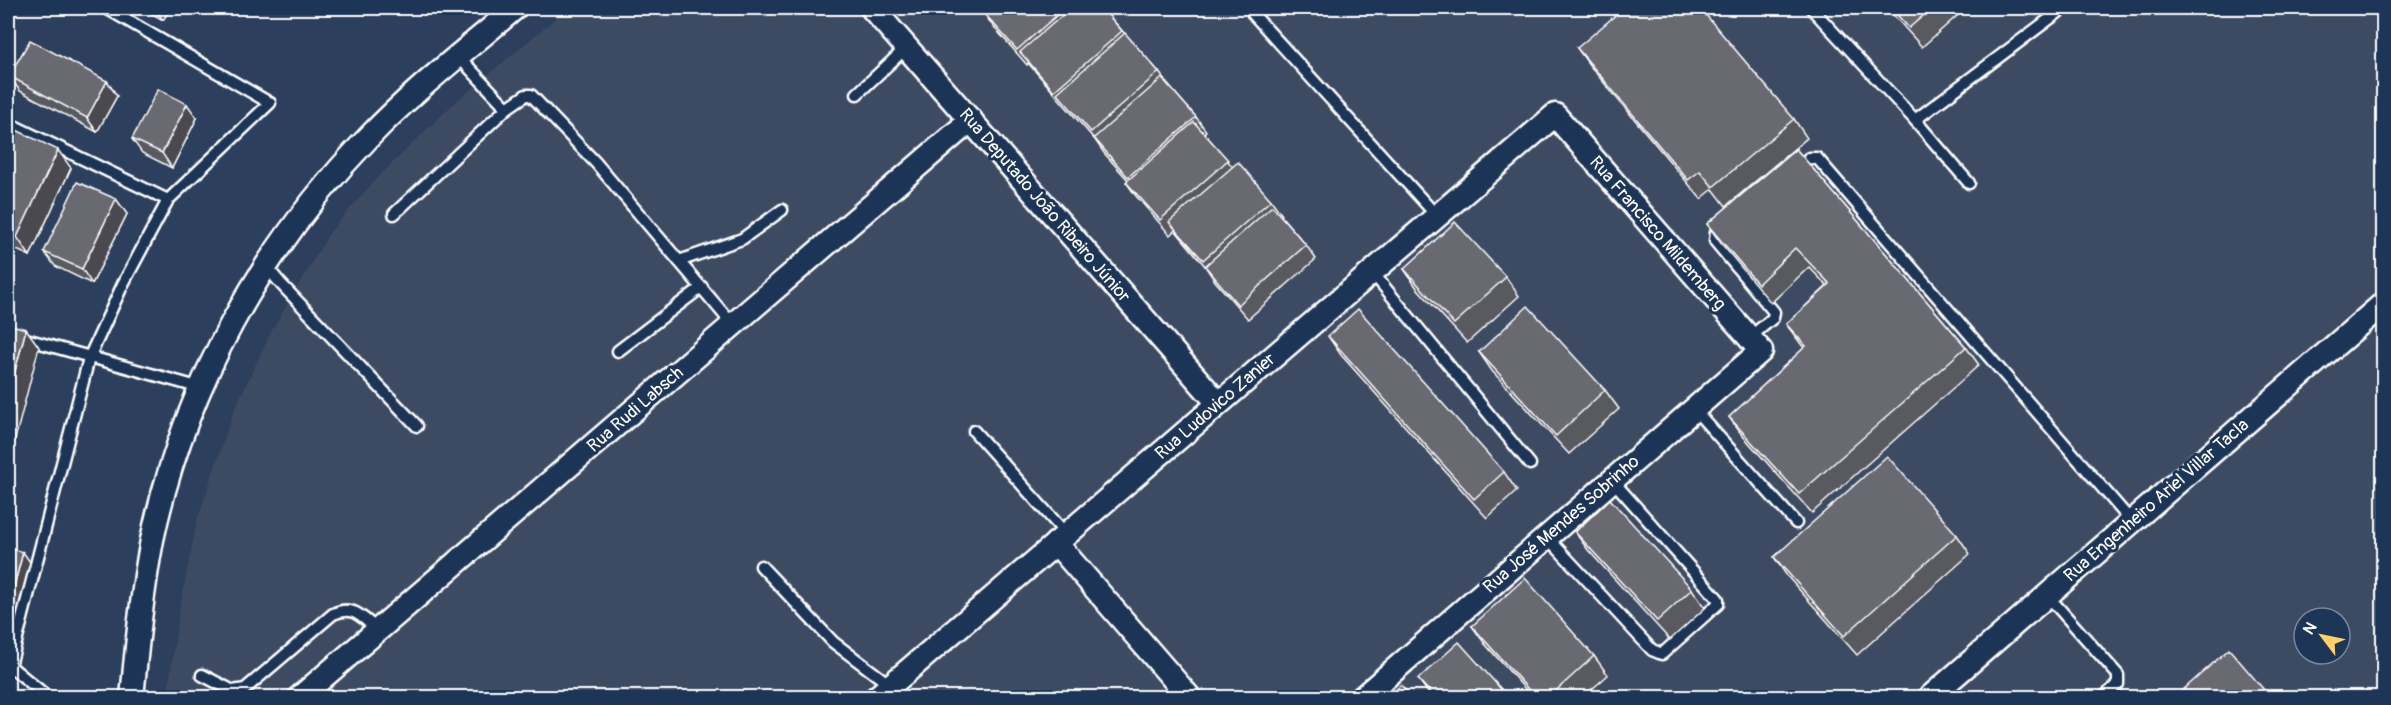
<svg xmlns="http://www.w3.org/2000/svg" width="2391" height="705" font-family="Pangolin,sans-serif">
<style>
.built{fill:#3e4c62;fill-rule:evenodd}
.lines{fill:none;stroke-linecap:round;stroke-linejoin:round}
.lane-casing{stroke:#fff;stroke-width:15}
.street-casing{stroke:#fff;stroke-width:27}
.lane{stroke:#1d3557;stroke-width:10}
.street{stroke:#1d3557;stroke-width:22}
.wall{fill:#595a61;stroke:#fff;stroke-width:1.5}
.shaded-wall{fill:#494a4f;stroke:#fff;stroke-width:1.5}
.building{fill:#686971;stroke:#fff;stroke-width:1.5}
.labels{text-anchor:middle;stroke-width:6;stroke-linejoin:round;paint-order:stroke}
.street-label{font-size:18px;fill:#fff;stroke:#1d3557}
</style>
<rect width="100%" height="100%" fill="#2c3f5c"/>
<filter id="ink" filterUnits="userSpaceOnUse"><feTurbulence type="fractalNoise" baseFrequency=".0167" numOctaves="2"/><feDisplacementMap in="SourceGraphic" scale="12" xChannelSelector="R" yChannelSelector="G"/><feConvolveMatrix kernelMatrix="1 2 1 2 8 2 1 2 1" color-interpolation-filters="sRGB"/></filter>
<g filter="url(#ink)">
<path class="built" d="M 568,8 L 2383,8 L 2383,697 L 167,698 L 179,612 L 197,521 L 233,413 L 271,332 L 330,232 L 374,181 L 451,106 ZM 2304,618 L 2340,618 L 2340,654 L 2304,654 Z"/>
<g class="lines">
<g class="lane-casing">
<g id="lane">
<polyline points="1813,10 1915,120"/>
<polyline points="1253,14 1437,216"/>
<polyline points="857,94 907,47"/>
<polyline points="507,108 526,95 531,95 596,163 733,325"/>
<polyline points="8,123 168,200"/>
<polyline points="1796,168 1809,158 1817,158 2132,522"/>
<polyline points="1969,183 1915,120 2064,8"/>
<polyline points="394,214 507,108 458,56"/>
<polyline points="1723,227 1716,232 1715,241 1774,312 1773,318 1749,338"/>
<polyline points="679,261 742,239 782,210"/>
<polyline points="265,265 281,284 417,426"/>
<polyline points="1372,272 1530,464"/>
<polyline points="8,334 201,388"/>
<polyline points="618,351 702,287"/>
<polyline points="1694,409 1796,523"/>
<polyline points="974,431 1066,534"/>
<polyline points="1547,537 1652,650 1662,654 1718,604 1718,599 1612,480"/>
<polyline points="761,566 833,642 890,685"/>
<polyline points="2047,595 2118,675 2118,684 2103,698"/>
<polyline points="8,666 10,666 89,358 123,284 168,200 270,103 106,8"/>
<polyline points="10,666 49,698"/>
<path d="M 202,675 L 233,691 L 245,689 L 333,614 C 354,604 362,618 378,630"/>
</g>
</g>
<g class="street-casing">
<g id="street">
<polyline points="872,8 1218,403"/>
<polyline points="1056,543 1190,698"/>
<path d="M 132,698 C 137,645 142,592 152,540 C 184,387 261,249 369,137 C 414,90 466,50 515,8"/>
<polyline points="299,698 971,120"/>
<polyline points="876,698 1555,115 1761,351 1362,698"/>
<polyline points="1929,698 2384,303"/>
</g>
</g>
<use href="#lane" class="lane"/>
<use href="#street" class="street"/>
</g>
<g class="wall">
<polygon points="142,8 171,8 163,20"/>
<polygon points="987,8 1102,8 1159,72 1169,86 1196,117 1206,131 1204,133 1232,166 1271,200 1282,215 1281,216 1306,245 1316,259 1248,319 1215,281 1205,266 1175,230 1170,235 1136,196 1126,182 1128,180 1104,153 1095,140 1028,63 1027,65 993,26 983,12"/>
<polygon points="1887,8 1966,8 1922,47"/>
<polygon points="1577,48 1794,119 1807,138 1726,206 1713,189 1701,199 1590,66"/>
<polygon points="9,76 107,81 117,96 97,132 20,91"/>
<polygon points="197,118 172,168 142,153 132,139"/>
<polygon points="8,126 71,168 30,256 8,246"/>
<polygon points="1796,149 1966,347 1979,365 1812,513 1742,435 1729,417 1804,348 1786,324 1827,286 1809,267 1771,303 1720,242 1707,224"/>
<polygon points="116,199 127,214 92,284 55,266 44,252"/>
<polygon points="1404,269 1506,277 1519,296 1467,343 1417,288"/>
<polygon points="1328,336 1504,472 1517,491 1487,518 1341,355"/>
<polygon points="1479,352 1605,390 1619,409 1569,454 1492,371"/>
<polygon points="1575,532 1692,589 1705,608 1670,640 1588,550"/>
<polygon points="1957,535 1970,554 1857,655 1787,576 1774,557"/>
<polygon points="8,548 30,562 16,615 8,614"/>
<polygon points="1472,626 1594,656 1608,675 1582,698 1533,698 1485,644"/>
<polygon points="1418,679 1509,698 1432,698"/>
</g>
<g class="shaded-wall">
<polygon points="158,8 171,8 163,20 156,10"/>
<polygon points="107,81 117,96 97,132 87,118"/>
<polygon points="187,104 197,118 172,168 162,153"/>
<polygon points="58,150 71,168 30,256 17,237"/>
<polygon points="116,199 127,214 92,284 82,269"/>
<polygon points="26,329 39,347 10,459 8,456 8,398"/>
<polygon points="23,552 30,562 16,615 9,605"/>
</g>
<g class="building">
<polygon points="987,8 1065,8 1017,50 983,12"/>
<polygon points="1071,8 1102,8 1122,31 1054,91 1020,52"/>
<polygon points="1624,8 1700,8 1794,119 1713,187 1700,171 1688,180 1577,48"/>
<polygon points="1891,8 1932,8 1909,28"/>
<polygon points="1125,33 1159,72 1091,132 1057,93"/>
<polygon points="30,40 107,81 87,118 9,76"/>
<polygon points="1162,78 1196,117 1128,177 1094,138"/>
<polygon points="158,89 187,104 162,153 132,139"/>
<polygon points="1194,122 1228,160 1160,220 1126,182"/>
<polygon points="8,126 58,150 17,237 8,233"/>
<polygon points="1796,149 1966,347 1799,494 1729,417 1806,346 1786,324 1830,284 1795,248 1758,284 1707,224"/>
<polygon points="1238,162 1271,200 1203,260 1169,222"/>
<polygon points="77,182 116,199 82,269 44,252"/>
<polygon points="1272,206 1306,245 1238,305 1205,266"/>
<polygon points="1455,222 1506,277 1454,324 1404,269"/>
<polygon points="1528,306 1605,390 1556,436 1479,352"/>
<polygon points="1358,309 1504,472 1474,499 1328,336"/>
<polygon points="8,324 26,329 8,398"/>
<polygon points="1887,456 1957,535 1844,636 1774,557"/>
<polygon points="1610,499 1692,589 1657,621 1575,532"/>
<polygon points="8,548 23,552 9,605 8,605"/>
<polygon points="1525,578 1594,656 1548,698 1536,698 1472,626"/>
<polygon points="1459,642 1509,698 1435,698 1418,679"/>
<polygon points="2229,649 2271,698 2174,698"/>
<polygon points="1401,685 1412,698 1387,698"/>
</g>
</g>
<g class="labels">
<g class="street-label">
<text transform="translate(1045 205) rotate(49)" y="6">Rua Deputado João Ribeiro Júnior</text>
<text transform="translate(1658 233) rotate(49)" y="6">Rua Francisco Mildemberg</text>
<text transform="translate(1215 406) rotate(-41)" y="6">Rua Ludovico Zanier</text>
<text transform="translate(635 409) rotate(-41)" y="6">Rua Rudi Labsch</text>
<text transform="translate(2156 500) rotate(-41)" y="6">Rua Engenheiro Ariel Villar Tacla</text>
<text transform="translate(1561 524) rotate(-41)" y="6">Rua José Mendes Sobrinho</text>
</g>
</g>
<rect width="2391" height="705" fill="none" stroke="#1d3557" stroke-width="30"/>
<rect x="15" y="15" width="2361" height="675" fill="none" stroke="#fff" stroke-width="2" filter="url(#ink)"/>
<g transform="translate(2322 636) rotate(302)"><circle r="28" fill="#1d3557" stroke="#77869a" stroke-width="1.5"/>
<path d="M0-4.5L10 22L0 15L-10 22Z" fill="#ffd166"/>
<text y="-9" font-size="16" font-weight="bold" text-anchor="middle" fill="#ffffff">N</text>
</g>
</svg>
